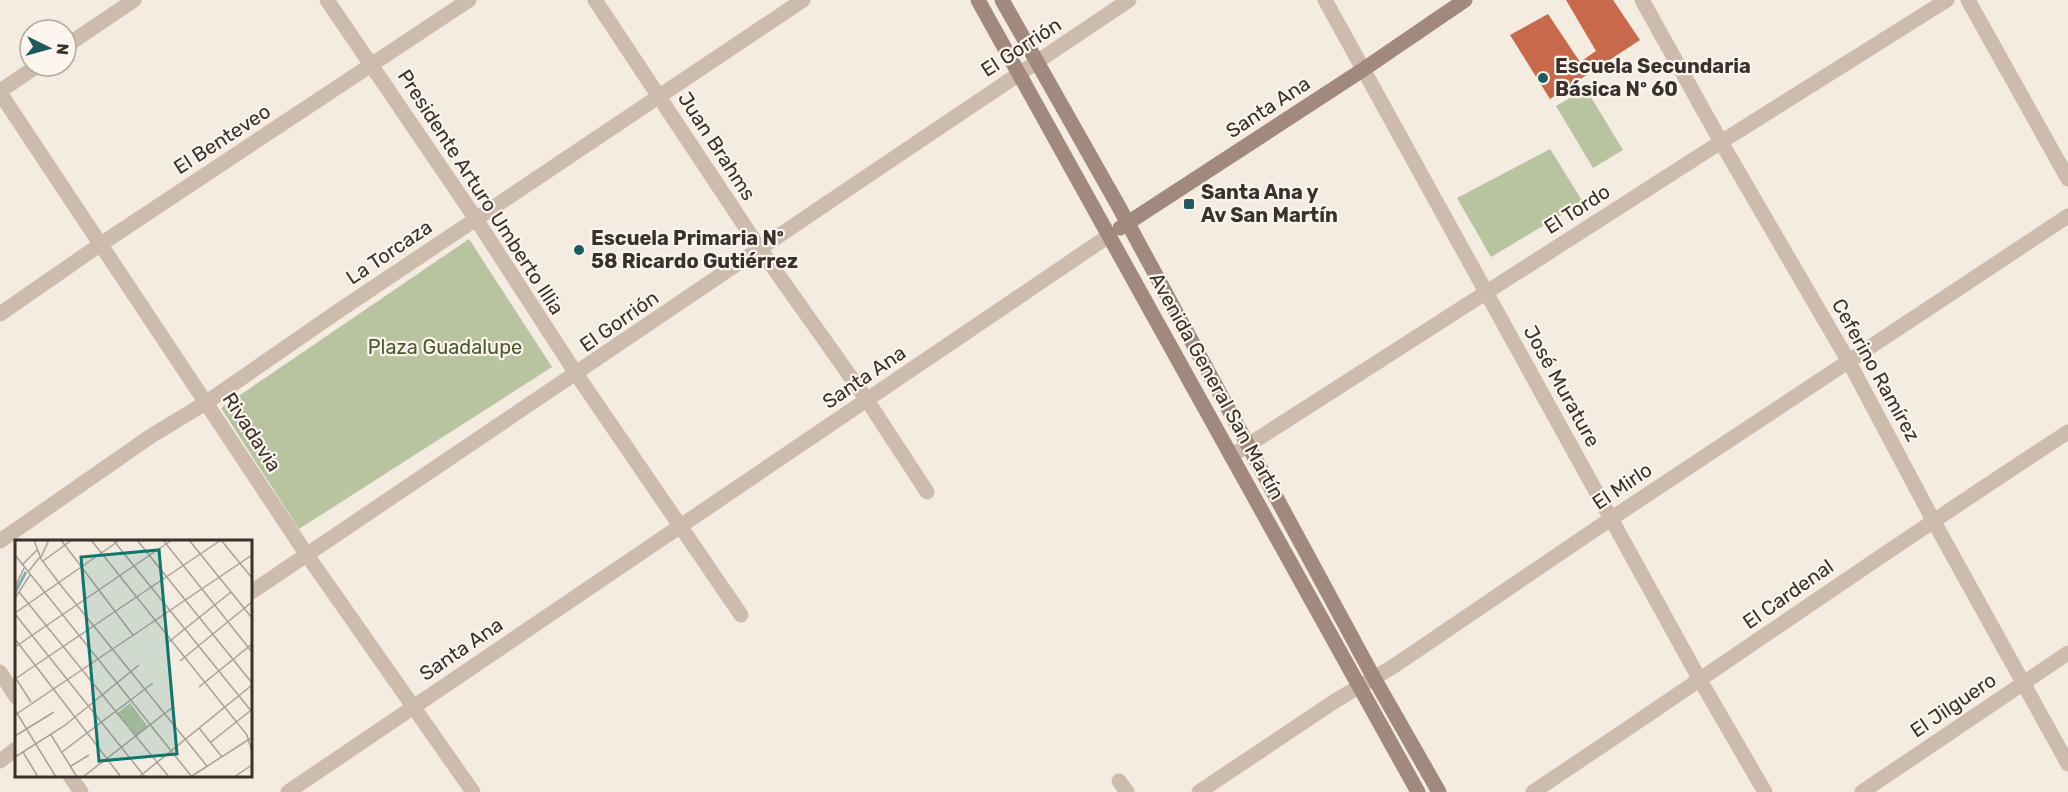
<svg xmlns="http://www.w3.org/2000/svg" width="2068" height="792" font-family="Rubik,sans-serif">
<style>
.green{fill:#b8c4a0}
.building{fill:#c8694b}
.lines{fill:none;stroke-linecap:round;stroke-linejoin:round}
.street{stroke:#cdbbac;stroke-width:15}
.secondary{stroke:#a18a7d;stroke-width:15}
.poi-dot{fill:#1f5a5e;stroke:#fbf5ee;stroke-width:2}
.labels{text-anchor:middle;stroke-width:4.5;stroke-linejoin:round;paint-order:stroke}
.street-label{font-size:20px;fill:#3b302b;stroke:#fbf5ee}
.poi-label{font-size:20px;font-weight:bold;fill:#3b302b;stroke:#fbf5ee;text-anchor:start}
.park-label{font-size:20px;fill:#4a5a2e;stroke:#fbf5ee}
.inset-river{fill:none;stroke:#7fb0b2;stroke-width:3}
.inset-road{fill:none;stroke:#aaa098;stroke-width:1.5}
.view{fill:#0f766e;fill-opacity:0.15;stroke:#0f766e;stroke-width:3}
.inset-edge{fill:none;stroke:#3b302b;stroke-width:3}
</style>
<rect width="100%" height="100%" fill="#f4ebe1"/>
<g class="green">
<polygon points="1586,89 1623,150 1593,168 1556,106"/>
<polygon points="1550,149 1583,202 1491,257 1457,198"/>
<polygon points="469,239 552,367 299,529 221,408"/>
</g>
<polygon class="building" points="1566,0 1613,0 1640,40 1550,99 1510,35 1548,14 1580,62 1596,51"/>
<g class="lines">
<g class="street">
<polyline points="327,0 476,219 577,375 741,615"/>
<polyline points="595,0 760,249 867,400 927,492"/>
<polyline points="1325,0 1700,680 1765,792"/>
<polyline points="1642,0 1721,142 1849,362 1933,520 2068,764"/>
<polyline points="1968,0 2068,179"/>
<polyline points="66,46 134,0"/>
<polyline points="0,91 37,66"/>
<polyline points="0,93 307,555 473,792"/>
<polyline points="0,314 101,244 469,0"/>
<polyline points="1231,456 1721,142 1947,0"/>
<polyline points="0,541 151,436 207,402 337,312 803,0"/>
<path d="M 250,593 C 545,397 835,196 1129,0"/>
<polyline points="0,672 16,697"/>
<polyline points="0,761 16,749"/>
<polyline points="70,776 81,792"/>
<polyline points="1119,781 1127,792"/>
<polyline points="288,792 1110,235"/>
<polyline points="1199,792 1335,701 1394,666 1612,518 2068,216"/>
<path d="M 1533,792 C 1712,673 1888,549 2068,432"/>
<polyline points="1862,792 2068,653"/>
</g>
<g class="secondary">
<polyline points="978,0 1418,792"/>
<polyline points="1002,0 1119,207 1374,678 1439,792"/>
<polyline points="1120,228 1364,69 1465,0"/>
</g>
</g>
<g class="poi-dot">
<circle cx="1543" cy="78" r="6"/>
<rect x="1183" y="198" width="12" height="12" rx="3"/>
<circle cx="579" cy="250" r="6"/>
</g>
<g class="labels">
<g class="street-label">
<text transform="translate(1021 47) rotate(-33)" y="7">El Gorrión</text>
<text transform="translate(1268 107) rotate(-33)" y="7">Santa Ana</text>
<text transform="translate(222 139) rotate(-33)" y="7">El Benteveo</text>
<text transform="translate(717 146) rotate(57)" y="7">Juan Brahms</text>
<text transform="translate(481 192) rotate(57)" y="7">Presidente Arturo Umberto Illia</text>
<text transform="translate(1577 209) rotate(-33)" y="7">El Tordo</text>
<text transform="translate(389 252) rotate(-34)" y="7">La Torcaza</text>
<text transform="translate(619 321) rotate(-35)" y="7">El Gorrión</text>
<text transform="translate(1876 370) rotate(61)" y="7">Ceferino Ramírez</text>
<text transform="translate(864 377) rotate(-34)" y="7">Santa Ana</text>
<text transform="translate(1217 386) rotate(61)" y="7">Avenida General San Martín</text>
<text transform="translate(1562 386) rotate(61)" y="7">José Murature</text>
<text transform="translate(252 432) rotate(57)" y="7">Rivadavia</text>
<text transform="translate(1622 486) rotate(-34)" y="7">El Mirlo</text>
<text transform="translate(1788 594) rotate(-35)" y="7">El Cardenal</text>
<text transform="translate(461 649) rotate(-34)" y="7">Santa Ana</text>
<text transform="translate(1953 705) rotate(-34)" y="7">El Jilguero</text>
</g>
<g class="poi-label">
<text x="1555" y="73">Escuela Secundaria<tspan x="1555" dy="23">Básica Nº 60</tspan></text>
<text x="1201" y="199">Santa Ana y<tspan x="1201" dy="23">Av San Martín</tspan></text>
<text x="591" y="245">Escuela Primaria Nº<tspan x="591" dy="23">58 Ricardo Gutiérrez</tspan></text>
</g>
<g class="park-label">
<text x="445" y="354">Plaza Guadalupe</text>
</g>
</g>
<g transform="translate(15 540)">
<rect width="237" height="237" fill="#f4ebe1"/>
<path d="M 115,163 L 133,187 L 122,196 L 103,173 Z" fill="#b8c4a0"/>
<path class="inset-river" d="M 0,52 L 11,32"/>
<path class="inset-road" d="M 19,0 L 26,19 L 44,43 L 192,226M 46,0 L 118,95M 76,0 L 232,195 L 237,212M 98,0 L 237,172M 122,0 L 237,143M 148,0 L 237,112M 174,0 L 237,78M 206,0 L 237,38M 0,15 L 177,237M 26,17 L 34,0M 28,21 L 57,0M 7,25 L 23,9M 13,32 L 25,17M 0,47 L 9,28M 4,52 L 154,237M 0,58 L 15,35M 0,73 L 105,0M 0,74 L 130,237M 0,99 L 106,237M 151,104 L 216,52M 0,107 L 157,0M 165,121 L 237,62M 0,137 L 16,162M 0,139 L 206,0M 184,147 L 237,104M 0,170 L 41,237M 0,175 L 237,15M 184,188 L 207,217M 36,195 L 62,237M 0,196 L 39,172M 196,202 L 235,171M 8,212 L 23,237M 47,212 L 138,143M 0,217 L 49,186 L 124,125M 56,226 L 74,215M 177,236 L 236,198M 68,237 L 158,167M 124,237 L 237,145M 219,237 L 237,225"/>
<path class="view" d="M 144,10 L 162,214 L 84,221 L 66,17 Z"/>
<rect width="237" height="237" class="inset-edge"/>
</g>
<g transform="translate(48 48) rotate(95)"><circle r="28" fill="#fbf5ee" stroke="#aea6a0" stroke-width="1.5"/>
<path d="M0-4.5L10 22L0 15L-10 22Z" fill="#1f5a5e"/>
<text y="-9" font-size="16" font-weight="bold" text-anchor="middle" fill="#3b302b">N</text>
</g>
</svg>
